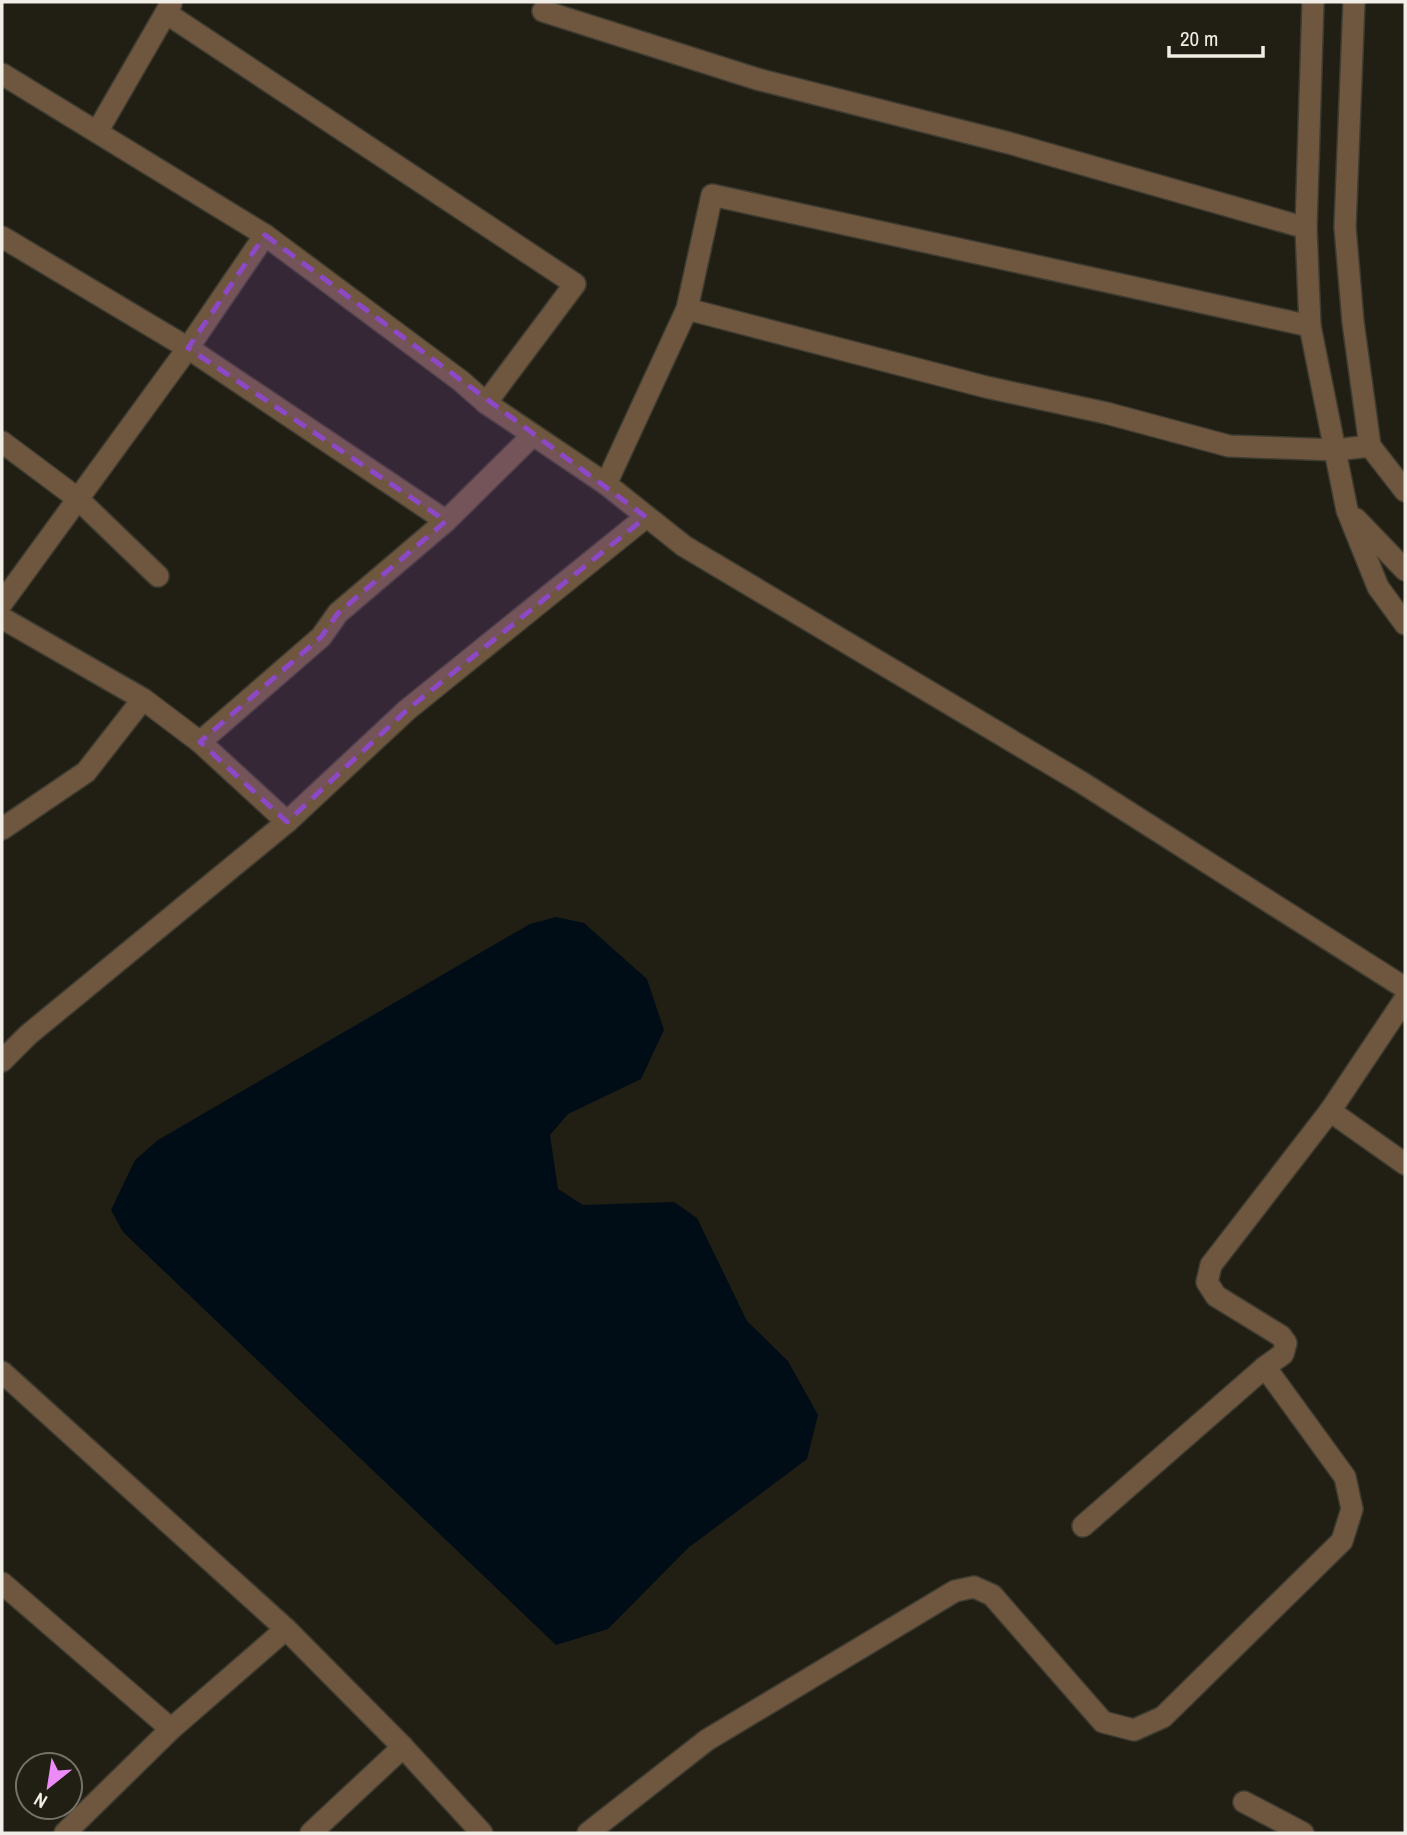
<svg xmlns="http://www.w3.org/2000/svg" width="1407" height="1835" font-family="'Archivo Narrow',sans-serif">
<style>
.water{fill:#000d17}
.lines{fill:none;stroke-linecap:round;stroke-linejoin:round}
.street-casing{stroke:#3e3c31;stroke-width:24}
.street{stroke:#6f563f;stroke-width:21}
.marked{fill:#8d49c5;fill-opacity:0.2;stroke:#8d49c5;stroke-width:5;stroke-dasharray:14 9;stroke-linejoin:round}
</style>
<rect width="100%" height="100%" fill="#211f13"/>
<polygon class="water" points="556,917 584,923 647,979 664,1030 641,1079 568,1114 550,1135 558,1189 583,1205 674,1202 697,1218 747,1321 788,1361 818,1415 807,1459 688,1548 608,1629 556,1645 123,1232 111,1210 135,1160 158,1140 530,924"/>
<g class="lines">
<g class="street-casing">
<g id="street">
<polyline points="1313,2 1306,228 1310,326 1347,510 1378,587 1405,624"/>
<polyline points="1354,2 1345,227 1353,322 1370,446 1405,491"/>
<polyline points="543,11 757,79 1009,143 1306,228"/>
<polyline points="166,13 575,284 486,403"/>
<polyline points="2,74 265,235 461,381 486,403 606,484 684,546 1081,782 1405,988"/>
<polyline points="97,132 171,4"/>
<polyline points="2,237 188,348 446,521"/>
<polyline points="687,309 986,387 1106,413 1229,446 1335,450 1370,446"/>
<polyline points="2,442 77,498 158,576"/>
<polyline points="606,484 687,309 712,195 1310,326"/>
<polyline points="1356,519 1405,570"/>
<polyline points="2,603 188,348 265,235"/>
<polyline points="2,618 143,699 200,742 287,822"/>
<polyline points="200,742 321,637 338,613 446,521 533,435"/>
<polyline points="2,829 86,772 143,699"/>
<polyline points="2,1061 28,1035 287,822 407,710 646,517"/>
<polyline points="1330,1111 1405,1164"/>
<polyline points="2,1372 286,1629 403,1747 482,1833"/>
<polyline points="1083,1526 1265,1367"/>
<polyline points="2,1583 171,1729"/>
<polyline points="1244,1802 1303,1833"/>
<polyline points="65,1833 171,1729 286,1629"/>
<polyline points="311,1833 403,1747"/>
<polyline points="588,1833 707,1740 955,1591 974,1587 992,1595 1103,1722 1134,1730 1163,1717 1342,1541 1352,1509 1345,1477 1265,1367 1283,1354 1286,1343 1281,1336 1216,1296 1207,1282 1211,1265 1330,1111 1405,999"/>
</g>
</g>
<use href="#street" class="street"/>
</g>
<path class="marked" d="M 265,235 L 646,517 L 407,710 L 287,822 L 200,742 L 321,637 L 338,613 L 446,521 L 188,348 Z"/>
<rect width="1407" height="1835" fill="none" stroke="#f0eee6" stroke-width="7"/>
<g transform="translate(49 1786) rotate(210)"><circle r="33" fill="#211f13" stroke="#747267" stroke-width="2"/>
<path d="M0-5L12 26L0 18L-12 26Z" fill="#ed8cf9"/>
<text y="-10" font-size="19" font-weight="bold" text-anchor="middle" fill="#f0eee6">N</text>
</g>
<path d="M1169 46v10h94v-10" fill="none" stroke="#f0eee6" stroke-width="3.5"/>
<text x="1180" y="46" font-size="21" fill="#f0eee6" stroke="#211f13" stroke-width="5" paint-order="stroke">20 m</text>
</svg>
